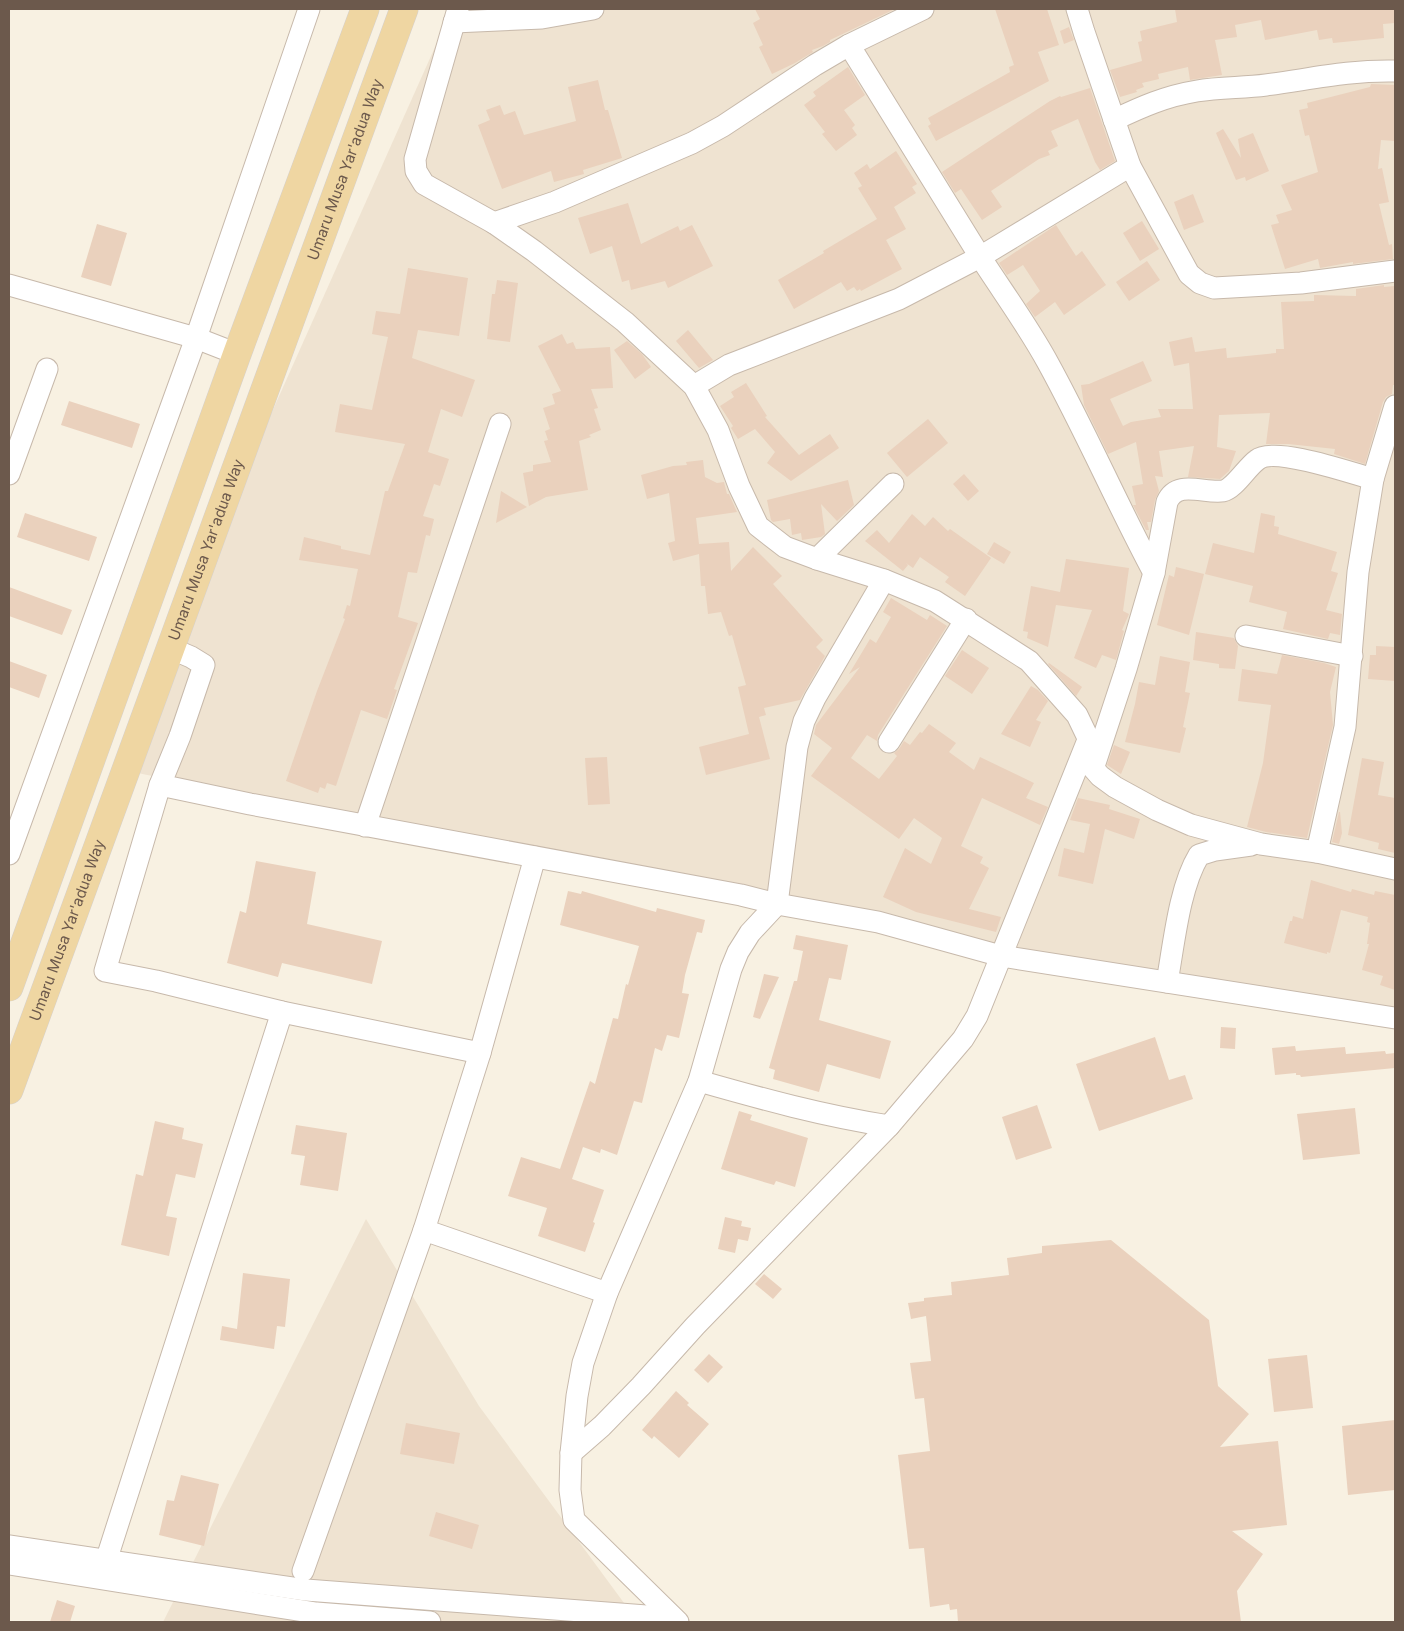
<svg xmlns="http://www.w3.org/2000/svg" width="1404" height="1631" font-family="Inter,sans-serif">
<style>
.residential{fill:#efe3d1}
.building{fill:#ead1bd}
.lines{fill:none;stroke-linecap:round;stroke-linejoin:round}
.street-casing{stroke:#c7b9ab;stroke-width:23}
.primary-casing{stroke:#d6d1cd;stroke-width:29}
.street{stroke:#fff;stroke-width:21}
.primary{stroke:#efd6a2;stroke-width:28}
.labels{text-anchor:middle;stroke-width:4;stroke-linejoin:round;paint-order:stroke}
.street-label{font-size:15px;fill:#6c594c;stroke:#fcf5e7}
</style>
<rect width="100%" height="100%" fill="#f8f1e2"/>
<g class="residential">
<polygon points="452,9 1395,9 1395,1027 113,768"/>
<polygon points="366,1219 479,1406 638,1622 163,1622"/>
</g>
<g class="building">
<polygon points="755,9 895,9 830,40 830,42 823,46 812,50 813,52 795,63 772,74 759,47 763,45 753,23 760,19"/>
<polygon points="995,9 1047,9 1059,45 1038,52 1049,81 936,141 928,126 931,124 928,118 1010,72 1009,67 1014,65"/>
<polygon points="1175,9 1395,9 1395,23 1383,24 1384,38 1333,43 1332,38 1319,40 1317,30 1265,40 1261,20 1235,25 1237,37 1215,40 1222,75 1190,80 1188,67 1158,74 1159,79 1142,83 1144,87 1136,90 1137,92 1120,97 1110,70 1142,61 1138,42 1142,41 1140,31 1177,22"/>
<polygon points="1069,27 1074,40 1064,44 1060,31"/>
<polygon points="848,67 865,95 844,110 855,125 852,128 857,135 836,151 822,134 825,132 804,105 816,96 813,92"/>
<polygon points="598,80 605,110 608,110 622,158 583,170 584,174 554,182 551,171 502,189 478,125 490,120 486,110 500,105 504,115 515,111 524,135 576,121 568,87"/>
<polygon points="1371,84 1395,85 1395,141 1381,140 1378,169 1382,168 1389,202 1379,204 1389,245 1392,244 1393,259 1353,264 1353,262 1320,268 1318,259 1285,269 1271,225 1279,223 1276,215 1292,210 1281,185 1318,172 1309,135 1305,136 1299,110 1308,108 1307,103 1370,87"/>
<polygon points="1090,88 1115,161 1100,170 1095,162 1078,119 1051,131 1058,146 1048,151 1050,155 1039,159 991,191 1002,207 982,220 961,189 955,193 942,172 1050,101 1060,96 1061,97"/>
<polygon points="1223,129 1241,158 1238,139 1253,133 1269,171 1246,181 1245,177 1236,180 1216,133"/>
<polygon points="896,151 917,184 912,187 916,193 894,207 906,229 886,240 902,269 861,291 860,289 857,291 854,287 847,291 841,282 794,309 778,280 824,253 823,251 877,219 858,188 862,186 854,173 867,164 870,169"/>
<polygon points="1193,194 1204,222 1184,230 1174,202"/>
<polygon points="628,203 641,244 678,226 680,231 692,225 713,266 668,288 665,281 631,290 629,280 622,282 612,246 590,254 578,218"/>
<polygon points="1142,221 1159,249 1140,261 1123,233"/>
<polygon points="97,224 127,233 111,286 81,277"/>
<polygon points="1056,225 1076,256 1082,251 1106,285 1064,315 1055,302 1035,317 1026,304 1040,291 1023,265 1007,275 999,263"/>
<polygon points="1147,261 1160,280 1129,301 1116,282"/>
<polygon points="408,268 468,278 459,336 418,330 412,358 475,380 462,417 441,409 428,452 449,459 440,486 434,484 423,516 434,519 430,536 426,535 417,573 408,572 398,617 418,623 394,689 397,690 387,719 361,710 336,786 327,783 325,789 320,787 318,793 286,781 317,691 345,619 343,618 347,605 350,606 358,569 299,560 304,537 341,546 341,549 370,555 385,491 388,491 405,444 335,432 340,404 372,410 388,337 372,334 376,311 400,314"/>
<polygon points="497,280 518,283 510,342 487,339 492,294 495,294"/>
<polygon points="1384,285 1384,287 1395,286 1395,385 1393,385 1392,394 1386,397 1383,402 1365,464 1334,454 1335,449 1288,444 1266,444 1270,413 1219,415 1217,447 1236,451 1229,471 1220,479 1188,477 1194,446 1159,451 1163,477 1155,476 1159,491 1155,500 1151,522 1147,522 1149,530 1146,530 1133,505 1136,505 1132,486 1143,484 1136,442 1108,454 1084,405 1081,385 1089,384 1143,361 1152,381 1110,399 1123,426 1131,422 1161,417 1158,409 1193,409 1189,363 1174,366 1169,342 1192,337 1195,352 1226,348 1227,358 1276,353 1276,349 1284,349 1281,302 1314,301 1314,295 1356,296 1356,289"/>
<polygon points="688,330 713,360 699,368 676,341"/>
<polygon points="562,334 567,344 573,342 576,349 610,347 613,388 591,389 598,408 594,409 601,430 589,435 591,437 579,441 588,490 546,497 529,506 523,473 533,471 533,465 551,462 544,441 548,440 545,431 550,429 543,408 555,404 552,394 561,391 538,346"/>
<polygon points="627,341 642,354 651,367 635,379 614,350"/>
<polygon points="746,383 767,416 765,417 799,455 830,434 839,448 791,481 767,463 775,452 755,429 738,439 731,428 733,426 720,406 734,397 731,392"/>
<polygon points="69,401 140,424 132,448 61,425"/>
<polygon points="928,419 948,443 907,477 887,453"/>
<polygon points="703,460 705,477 717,483 724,482 727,494 729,494 737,512 696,518 699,544 729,542 731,571 753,547 782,576 773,584 823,640 816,647 825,656 800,700 764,708 766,715 759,717 770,759 706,775 699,747 749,734 738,687 746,685 732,635 729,636 721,612 708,614 705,586 701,586 699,554 673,561 668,543 675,541 669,493 647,499 641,475 673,466 687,465 686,462"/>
<polygon points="964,474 979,491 968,501 953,484"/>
<polygon points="848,480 854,505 837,521 821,504 825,534 821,537 802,540 801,533 792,535 790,519 773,522 771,520 767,500"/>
<polygon points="501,491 527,507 496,523"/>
<polygon points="25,513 97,537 89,561 17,537"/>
<polygon points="1261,513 1275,516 1274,526 1279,527 1278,534 1337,552 1331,571 1338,573 1326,610 1342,614 1340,635 1330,633 1328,639 1283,629 1287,612 1249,602 1253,586 1205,574 1213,543 1254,553"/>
<polygon points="912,514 925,526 933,517 948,531 950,529 991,558 965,596 945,582 949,577 920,557 913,568 906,563 908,565 903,571 865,541 877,530 889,543"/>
<polygon points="994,542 1011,552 1004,564 987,554"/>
<polygon points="1066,559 1129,568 1123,611 1129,614 1122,630 1124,631 1116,660 1102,655 1096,668 1074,658 1092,610 1056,605 1048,647 1027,638 1028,632 1023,631 1031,586 1060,592"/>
<polygon points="1176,567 1204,574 1189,635 1157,625 1169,575 1174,577"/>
<polygon points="9,587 72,610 62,635 9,616"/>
<polygon points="891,598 927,620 930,615 947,626 878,735 877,741 867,735 851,758 879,779 897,756 894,753 899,749 904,741 910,745 920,732 922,733 929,724 956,743 949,752 974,770 980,757 1034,783 1026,798 1048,807 1040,825 982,798 961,846 983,857 980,863 989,868 969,909 1001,917 996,932 916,912 883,897 905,848 931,864 942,838 914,818 899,839 811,776 832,748 814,734 816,725 860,667 849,674 870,639 876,643 891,617 883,612"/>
<polygon points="1196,632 1234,638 1238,646 1235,669 1219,668 1219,664 1193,660"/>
<polygon points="1376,646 1395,647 1395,681 1368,679 1370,655 1376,655"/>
<polygon points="962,650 989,668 972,694 945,676"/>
<polygon points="1282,655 1324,663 1336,667 1330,692 1333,725 1307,838 1266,832 1247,827 1263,763 1271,705 1238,701 1242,669 1277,674"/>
<polygon points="1160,656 1190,662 1185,692 1190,693 1183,727 1186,728 1180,753 1125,742 1135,704 1139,682 1155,685"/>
<polygon points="9,661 47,675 39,698 9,687"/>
<polygon points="1049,663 1082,687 1076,696 1048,664"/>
<polygon points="1031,686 1038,690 1048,701 1036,720 1041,722 1030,747 1001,734"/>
<polygon points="1114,745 1130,752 1121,774 1107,765"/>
<polygon points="607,757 610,804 588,805 585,758"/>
<polygon points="1362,758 1384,762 1378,795 1395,798 1395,853 1378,849 1379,843 1348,835"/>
<polygon points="1078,798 1110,805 1109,809 1140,819 1134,839 1105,829 1093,884 1058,876 1064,848 1084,853 1090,824 1070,820"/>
<polygon points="1339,812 1340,812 1342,833 1339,844 1332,842"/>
<polygon points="256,861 316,872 307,924 382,941 372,984 282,963 278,977 227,963 240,911 246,913"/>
<polygon points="1311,880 1351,892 1352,889 1374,895 1375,891 1395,895 1395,990 1380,985 1383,976 1362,970 1369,944 1367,944 1370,923 1367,922 1368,917 1341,910 1330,953 1327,952 1327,954 1284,943 1290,921 1292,921 1293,916 1303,919"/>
<polygon points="568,891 581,894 582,891 656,912 657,908 705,920 702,933 697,932 685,975 682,993 689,994 679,1038 667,1035 662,1051 655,1048 642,1103 634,1101 617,1155 601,1149 600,1153 583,1147 572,1179 604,1190 593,1222 595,1223 585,1252 538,1236 547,1208 508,1196 521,1157 560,1169 590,1081 595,1084 613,1018 618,1019 626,984 628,985 639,946 560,925"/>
<polygon points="796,935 848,945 841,980 829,978 819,1020 891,1041 880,1079 827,1064 819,1092 773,1079 775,1070 769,1068 794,981 797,981 803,951 793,949"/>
<polygon points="764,974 779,977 760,1019 753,1017"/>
<polygon points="1221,1027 1236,1028 1235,1049 1220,1048"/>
<polygon points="1155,1037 1169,1080 1185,1075 1193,1099 1099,1131 1076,1064"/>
<polygon points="1295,1046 1296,1051 1345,1047 1346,1054 1385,1051 1386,1054 1395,1053 1395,1068 1301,1077 1300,1075 1296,1075 1296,1073 1275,1075 1272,1048"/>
<polygon points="1037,1105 1052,1148 1016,1160 1002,1117"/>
<polygon points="1355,1108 1360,1154 1303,1160 1297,1114"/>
<polygon points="739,1111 752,1115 750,1120 808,1138 795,1187 776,1181 774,1185 721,1169"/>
<polygon points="155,1121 184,1128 182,1139 203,1144 195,1178 176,1174 166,1216 177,1218 169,1256 121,1245 136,1174 143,1176"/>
<polygon points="296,1125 347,1133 338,1191 300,1185 305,1156 291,1154"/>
<polygon points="725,1217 742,1221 741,1226 751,1228 748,1241 738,1239 735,1253 718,1249"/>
<polygon points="1111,1240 1209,1320 1218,1386 1249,1414 1220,1447 1278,1441 1287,1525 1232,1531 1263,1554 1237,1591 1241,1622 958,1622 957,1609 950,1610 949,1604 930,1607 924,1548 909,1549 898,1455 930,1451 924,1398 915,1399 910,1363 931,1361 926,1316 911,1319 908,1303 924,1301 924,1298 952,1295 951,1282 1009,1275 1007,1258 1042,1253 1042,1246"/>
<polygon points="243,1273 290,1279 285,1327 277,1326 274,1349 220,1340 222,1326 237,1329"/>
<polygon points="764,1274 782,1289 773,1299 755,1284"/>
<polygon points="709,1354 723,1367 708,1383 694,1370"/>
<polygon points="1307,1355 1313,1408 1274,1412 1268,1359"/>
<polygon points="676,1391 689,1403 687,1405 709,1424 679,1458 654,1436 652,1439 642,1430"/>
<polygon points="1395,1420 1395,1490 1348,1495 1342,1426"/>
<polygon points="406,1423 460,1433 454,1464 400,1454"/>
<polygon points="181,1475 219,1484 204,1546 159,1535 167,1500 174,1501"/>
<polygon points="436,1512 479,1525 472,1549 429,1536"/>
<polygon points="57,1600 75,1606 70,1622 50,1622"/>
</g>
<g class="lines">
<g class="street-casing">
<g id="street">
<polyline points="458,9 415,159 416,171 424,184 494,223 534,251 625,322 694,386 718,430 739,486 758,526 785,547 817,559 884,580"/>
<polyline points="1077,9 1084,32 1130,166 1189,274 1200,283 1214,288 1301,283 1395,271"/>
<polyline points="454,22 542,18 593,9"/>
<path d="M 849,45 C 892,115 935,185 979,255 C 1002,291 1028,326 1048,363 C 1086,432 1117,504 1154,573"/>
<path d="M 1114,120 C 1141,107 1166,96 1197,91 C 1219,87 1243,88 1266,85 C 1311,79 1349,70 1395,71"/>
<polyline points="494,223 555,202 692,143 723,126 815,65 849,45 923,9"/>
<polyline points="9,285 196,338 237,354"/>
<polyline points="694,386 729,365 899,299 980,257 1130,166"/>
<polyline points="9,474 47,369"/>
<polyline points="817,559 893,484"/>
<polyline points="1246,636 1352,656"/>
<polyline points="170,648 191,657 204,665 180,736 160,785 105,971 156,981 282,1012 480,1053"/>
<polyline points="889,742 966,619"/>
<path d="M 1095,763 L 1126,669 L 1154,573 L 1167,502 C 1177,479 1204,494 1223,491 C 1234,489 1247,467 1257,460 C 1274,446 1351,473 1373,479"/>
<polyline points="160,785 250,804 741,895 777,904 878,922 1001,956 1395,1018"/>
<polyline points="365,826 500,424"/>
<polyline points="1317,852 1345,727 1358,572 1373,479 1395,406"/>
<polyline points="9,854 196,338 309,9"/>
<path d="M 1167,982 C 1174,944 1179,888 1199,855 L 1215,850 L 1251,845"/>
<path d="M 699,1081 C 762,1099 824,1116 889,1126"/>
<polyline points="424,1230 607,1293"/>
<polyline points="571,1453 602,1426 641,1386 695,1326 889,1126 963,1039 977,1016 1088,740"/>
<polyline points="9,1546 306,1590 673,1618"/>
<polyline points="106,1561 282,1012"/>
<polyline points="9,1564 316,1613 430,1622"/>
<polyline points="303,1571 424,1230 480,1053 535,857"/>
<polyline points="678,1622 574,1520 570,1490 571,1453 577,1396 583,1363 607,1293 699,1081 731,969 738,952 750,933 777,904 797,747 804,721 815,698 884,580 935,601 1029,661 1077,715 1089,740 1093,768 1100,776 1115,787 1157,810 1191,825 1261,844 1317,852 1395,869"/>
</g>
</g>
<g class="primary-casing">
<g id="primary">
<polyline points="9,987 237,354 365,9"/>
<path id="s1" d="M 9,1090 L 404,9"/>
</g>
</g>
<use href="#street" class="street"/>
<use href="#primary" class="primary"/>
</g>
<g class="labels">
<g class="street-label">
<text dy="5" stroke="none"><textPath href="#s1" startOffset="980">Umaru Musa Yar'adua Way</textPath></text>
<text dy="5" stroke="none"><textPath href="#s1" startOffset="575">Umaru Musa Yar'adua Way</textPath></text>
<text dy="5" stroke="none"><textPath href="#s1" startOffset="170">Umaru Musa Yar'adua Way</textPath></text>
</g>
</g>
<rect width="1404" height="1631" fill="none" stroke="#6c594c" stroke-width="20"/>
</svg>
